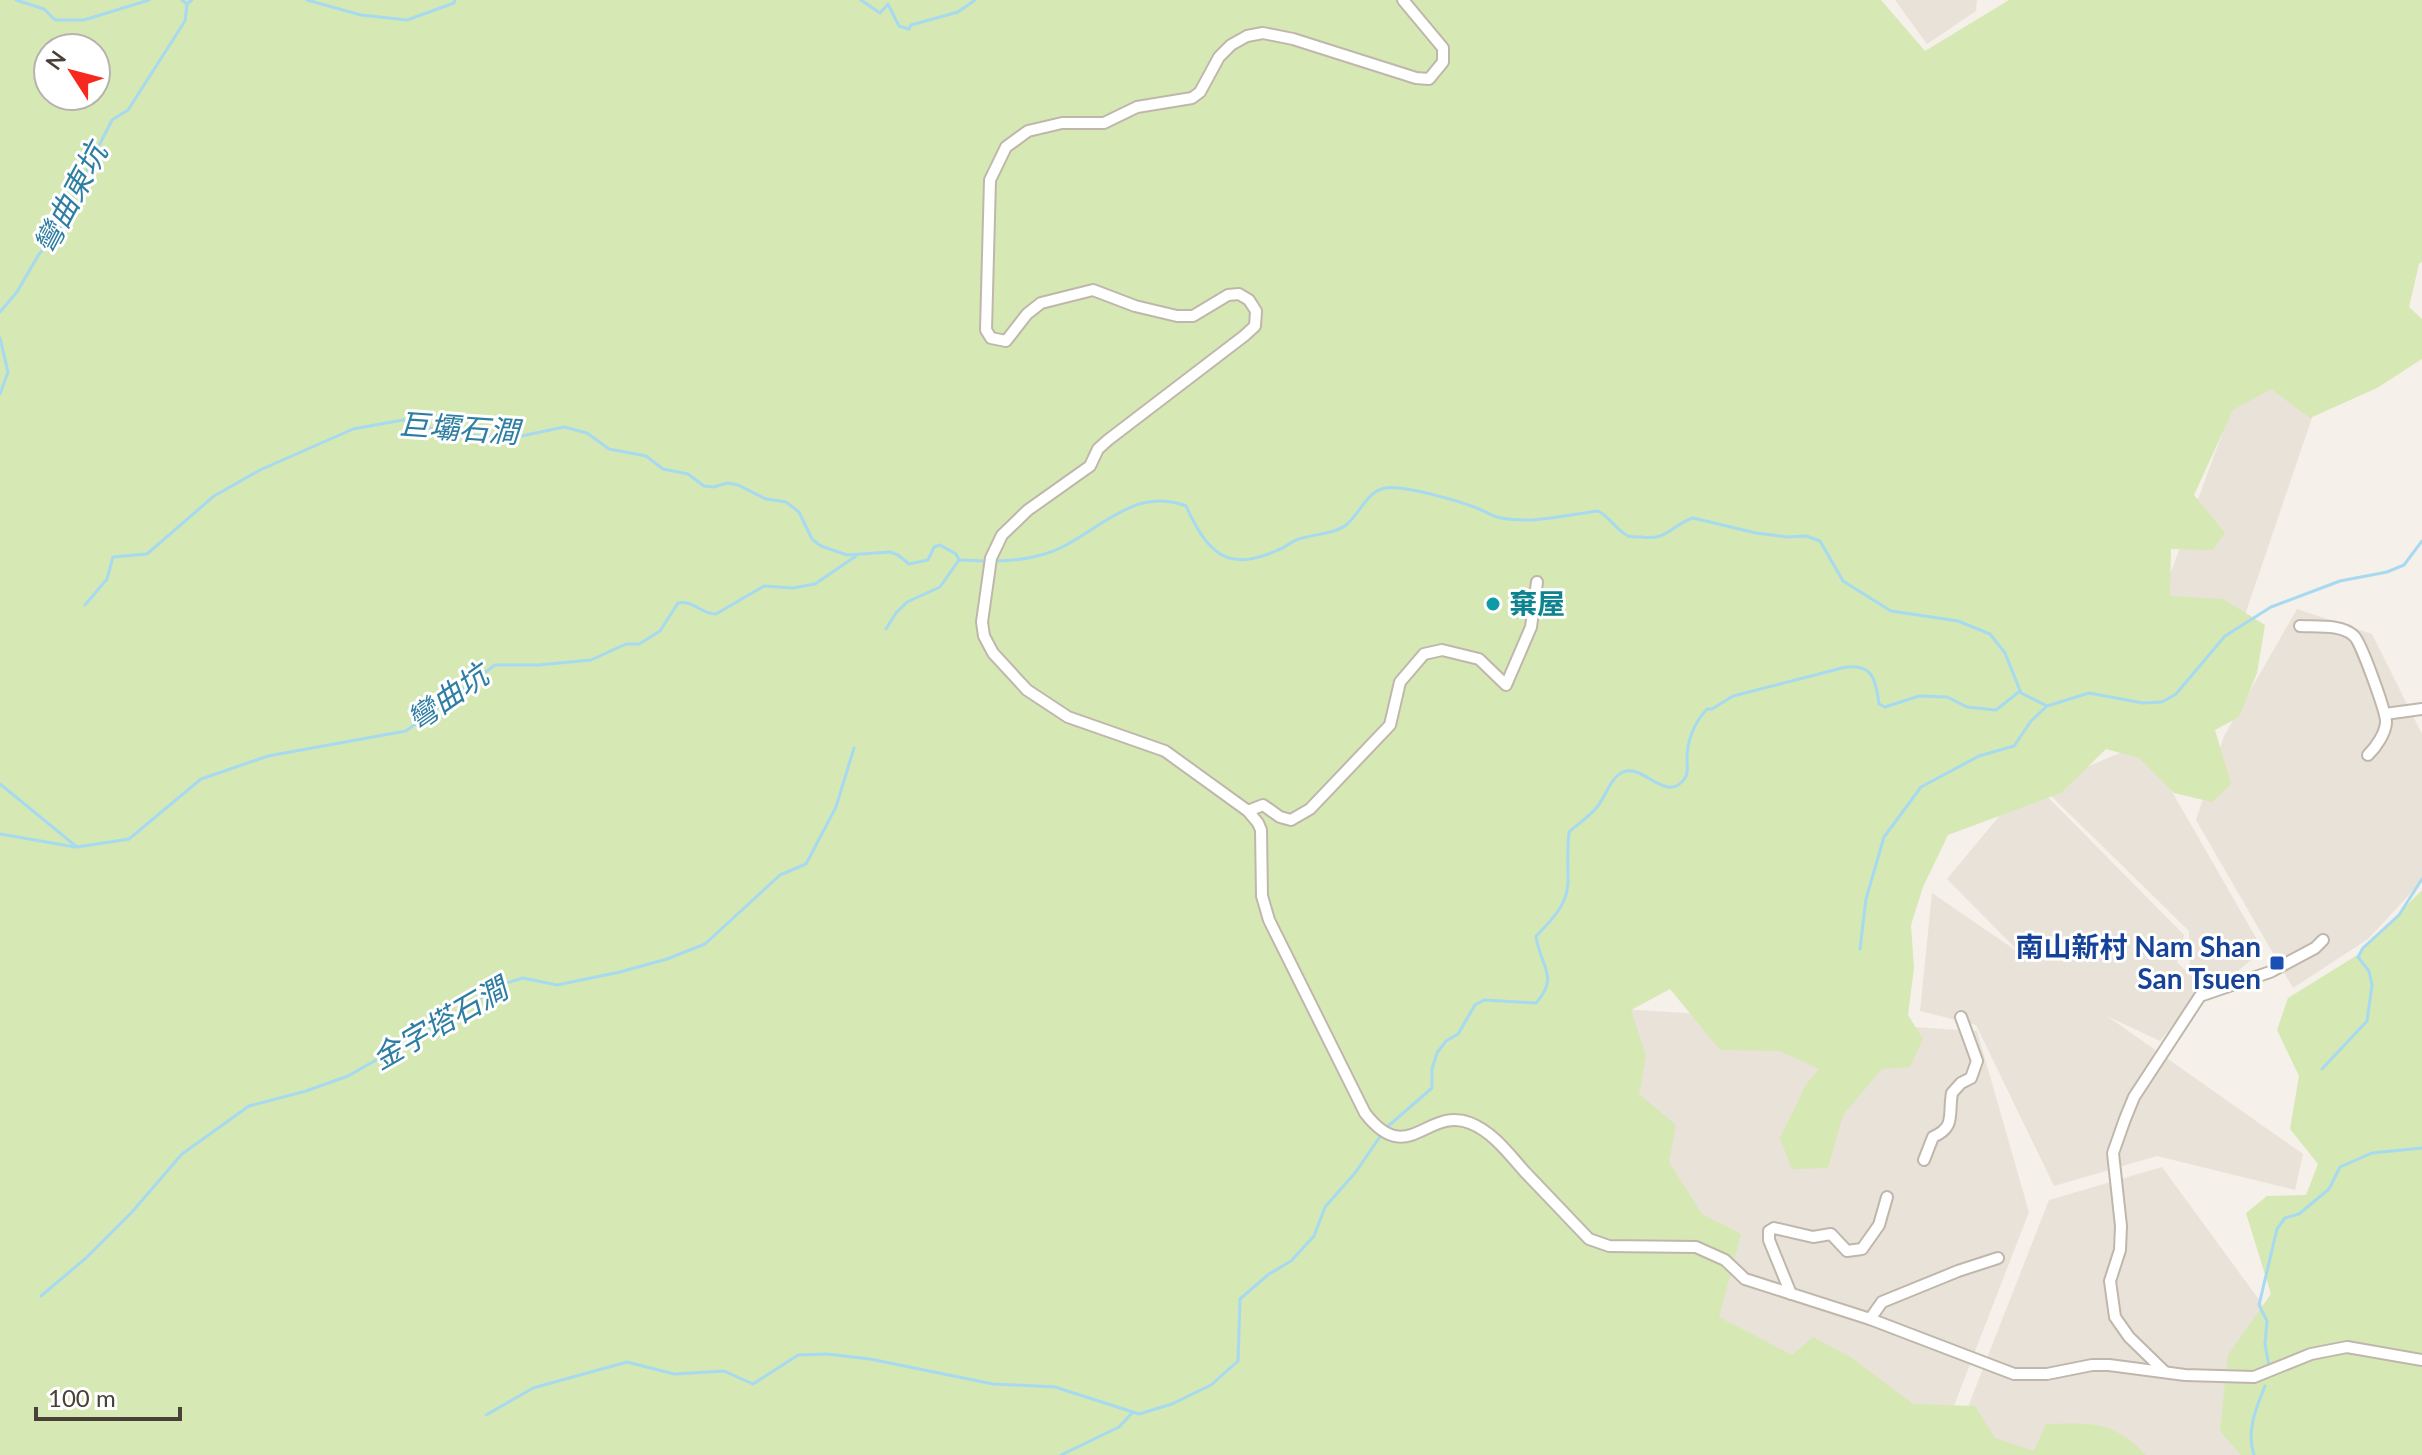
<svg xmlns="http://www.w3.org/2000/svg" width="2422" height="1455" font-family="Lato,'Noto Sans TC',sans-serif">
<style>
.residential{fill:#e9e2d8}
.green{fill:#d6e8b3;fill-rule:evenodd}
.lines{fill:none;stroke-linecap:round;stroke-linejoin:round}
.stream{stroke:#a7daf0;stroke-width:3}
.minor-casing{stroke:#c0b7ac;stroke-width:14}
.minor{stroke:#fff;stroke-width:10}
.culture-dot{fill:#0f9aa8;stroke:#fff;stroke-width:3}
.transit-dot{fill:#1a4fb4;stroke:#fff;stroke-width:3}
.labels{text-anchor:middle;stroke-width:6;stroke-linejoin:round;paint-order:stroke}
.culture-label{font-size:28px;font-weight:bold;fill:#0d838f;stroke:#fff;text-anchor:start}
.transit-label{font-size:28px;font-weight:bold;fill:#164399;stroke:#fff;text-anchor:end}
.water-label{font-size:30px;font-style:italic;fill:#2e7ea4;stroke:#fff}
</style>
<rect width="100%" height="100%" fill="#f5f0ea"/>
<g class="residential">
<polygon points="1895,0 1977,0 1976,11 1927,44"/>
<polygon points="2244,375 2317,403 2244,618 2155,615"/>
<polygon points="2297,609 2372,634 2422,734 2422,881 2368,939 2293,988 2196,820 2224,736"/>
<polygon points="2144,743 2263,950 2226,981 2190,973 2189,931 2041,786"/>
<polygon points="2030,779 2184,935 2177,962 2203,988 2160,1041 2107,1016 2303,1154 2295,1190 2157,1156 2054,1186 1976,1025 1920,1011 1932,893 2021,954 1947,879"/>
<polygon points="1606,1008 1977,1031 2029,1212 1943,1434 1713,1342"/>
<polygon points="2162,1167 2276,1323 2245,1455 1997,1455 1955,1440 2049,1200"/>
</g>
<g class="green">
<path d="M 0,0 L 1881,0 L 1925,51 L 2009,0 L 2422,0 L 2422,262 L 2419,264 L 2409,307 L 2422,319 L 2422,359 L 2377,388 L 2310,418 L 2271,389 L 2233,410 L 2194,495 L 2225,533 L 2213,550 L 2171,549 L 2170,596 L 2223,599 L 2265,625 L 2257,673 L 2239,717 L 2215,730 L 2231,784 L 2212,802 L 2174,793 L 2139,758 L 2106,749 L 2061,793 L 1948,835 L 1923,887 L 1911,925 L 1914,968 L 1908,1015 L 1923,1039 L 1910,1067 L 1882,1069 L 1843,1115 L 1828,1168 L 1792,1169 L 1780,1138 L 1807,1083 L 1819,1069 L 1780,1051 L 1720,1050 L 1670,989 L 1631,1010 L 1646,1056 L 1639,1094 L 1676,1125 L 1669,1162 L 1702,1214 L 1741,1234 L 1719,1317 L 1792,1355 L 1813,1337 L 1852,1358 L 1913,1404 L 1975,1406 L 1995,1438 L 2034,1451 L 2046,1424 C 2091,1423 2112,1420 2146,1455 L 0,1455 ZM 48,48 L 96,48 L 96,96 L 48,96 Z"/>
<polygon points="2422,890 2422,1455 2241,1455 2220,1431 2228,1355 2271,1294 2246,1213 2267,1196 2306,1195 2318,1164 2290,1129 2299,1076 2277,1030 2288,998 2359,954"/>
</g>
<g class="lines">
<g class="stream">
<polyline points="16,0 44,9 55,20 84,20 149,0"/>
<polyline points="182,0 187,4 192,0"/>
<polyline points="307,0 361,15 407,20 454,3 455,0"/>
<polyline points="861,0 880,13 888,4 899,26 909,29 911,25 958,12 975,0"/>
<polyline points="0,312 17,292 39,254 59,234 71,201 112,120 128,110 185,21 187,4"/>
<polyline points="0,338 8,372 0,394"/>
<polyline points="959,560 985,561"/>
<path d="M 996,561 C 1019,561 1048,556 1068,544 C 1106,523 1139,488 1186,506 C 1207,552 1227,574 1278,550 C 1286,547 1292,541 1299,539 C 1314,534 1334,534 1346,525 C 1359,515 1367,491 1385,488 C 1404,485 1460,501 1479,509 C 1487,512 1493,517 1501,518 C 1533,524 1566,515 1598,511 C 1610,517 1616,530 1628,536 C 1632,537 1637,537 1641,537 C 1668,541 1671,525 1693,518 L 1756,533 L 1787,537 L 1806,536 L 1820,541 L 1843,581 L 1891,611 L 1958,621 L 1990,634 L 2005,653 L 2021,693 L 2047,706"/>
<polyline points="85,605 107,579 113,557 147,554 214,496 260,470 353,429 403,420 449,434 512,438 564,427 587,433 609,449 646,456 663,469 688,474 704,486 713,487 728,483 738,485 766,499 786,502 799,512 812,539 821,546 847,555 890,552 898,555 909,564 928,560 934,547 940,545 956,554 959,560"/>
<polyline points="886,629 896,613 907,602 940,587 959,560"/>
<path d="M 0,784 L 77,847 L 129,839 L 201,779 L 268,756 L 406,731 L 495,665 L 538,665 L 591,660 L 626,644 L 639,644 L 660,631 L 678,603 C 694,600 701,614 716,614 L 764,586 L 793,588 L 815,584 L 856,556"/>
<polyline points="0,834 75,847"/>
<polyline points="1860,949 1866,899 1884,837 1921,787 1979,756 2014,746 2031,721 2047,706 2089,693 2143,703 2162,702 2176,694 2225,636 2271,607 2340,581 2387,572 2404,565 2422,541"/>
<polyline points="2322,1069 2367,1021 2372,985 2369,971 2358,957 2363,948 2399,915 2422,879"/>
<polyline points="41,1296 86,1258 132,1212 182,1154 249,1106 306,1091 348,1076 469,1007 496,986 523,978 557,985 620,972 667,959 705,944 780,875 806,864 836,807 854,748"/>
<polyline points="2269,1366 2265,1344 2267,1321 2259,1305 2277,1229 2285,1218 2299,1214 2329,1189 2340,1167 2372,1153 2422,1148"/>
<path d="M 486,1415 L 533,1388 L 627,1362 L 674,1374 L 724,1371 L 753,1384 L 798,1355 L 827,1354 L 870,1359 L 993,1384 L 1055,1387 L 1139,1414 L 1172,1404 L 1211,1385 L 1238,1361 L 1240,1299 L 1269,1274 L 1291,1261 L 1314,1236 L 1325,1207 L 1355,1173 L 1386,1128 L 1432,1088 L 1432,1069 L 1437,1053 L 1446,1041 L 1458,1034 L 1475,1005 L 1484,1000 L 1536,1003 C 1560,976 1540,967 1536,936 C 1582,891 1563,887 1569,832 C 1578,824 1590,816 1597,807 C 1606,796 1610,778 1623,772 C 1643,763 1667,805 1685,778 C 1689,772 1687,766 1687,760 C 1687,740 1694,723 1707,709 L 1712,709 L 1733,696 L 1842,668 C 1872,662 1876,679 1879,704 L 1885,707 L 1919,696 L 1947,697 L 1967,707 L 1996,710 L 2020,691"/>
<polyline points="1061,1455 1119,1427 1133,1412"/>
<path d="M 2254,1455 C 2246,1431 2256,1408 2265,1386"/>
</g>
<g class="minor-casing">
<g id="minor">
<path d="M 1403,0 L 1443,48 L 1443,62 L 1429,79 L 1416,78 L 1293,39 L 1263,33 L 1247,36 L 1231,45 L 1219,57 L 1200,92 L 1192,98 L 1137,107 L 1104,123 L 1062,123 L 1028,131 L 1006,147 L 990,180 L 986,330 L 991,338 L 1006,341 L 1027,314 L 1041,303 L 1093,290 L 1135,306 L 1177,316 L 1193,316 L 1228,295 L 1239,294 L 1249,300 L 1256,311 L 1255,326 L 1244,336 L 1108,440 L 1098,449 L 1090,466 L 1028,510 L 1002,535 L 991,558 L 982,622 L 984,636 L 993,653 L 1027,690 L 1068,717 L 1165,751 L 1248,811 L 1258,823 L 1261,830 L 1262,896 L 1269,920 L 1365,1113 C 1408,1169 1427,1106 1470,1123 C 1493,1132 1509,1154 1525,1172 C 1546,1194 1568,1217 1589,1239 L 1609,1246 L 1696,1247 L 1725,1260 L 1745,1279 L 1870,1319 L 2014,1374 L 2047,1374 L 2092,1365 L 2109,1365 L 2185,1375 L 2254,1377 L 2311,1354 L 2347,1347 L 2422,1360"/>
<path d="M 2300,626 C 2316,627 2342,624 2354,636 C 2361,642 2387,714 2386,723 C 2385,734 2376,747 2368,755"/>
<polyline points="2385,714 2422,709"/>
<polyline points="1248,811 1263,805 1280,817 1291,820 1310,809 1390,725 1400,682 1424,654 1442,650 1479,659 1506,685 1531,627 1537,582"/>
<path d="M 1924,1160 L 1933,1137 C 1956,1127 1948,1115 1952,1093 L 1961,1083 L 1971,1078 L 1977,1061 L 1961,1017"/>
<polyline points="1791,1294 1769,1240 1769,1231 1774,1228 1813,1237 1831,1234 1847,1251 1862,1249 1879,1225 1887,1197"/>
<polyline points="1870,1319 1882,1302 1958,1271 1998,1258"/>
<polyline points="2165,1372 2129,1337 2115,1317 2110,1281 2120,1250 2121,1226 2113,1153 2125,1119 2134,1097 2200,996 2270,972 2315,948 2323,940"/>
</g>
</g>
<use href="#minor" class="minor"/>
</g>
<circle class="culture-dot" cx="1493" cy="604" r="8"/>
<rect class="transit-dot" x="2269" y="955" width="16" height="16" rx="4"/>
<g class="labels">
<g class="culture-label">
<text x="1509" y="614">棄屋</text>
</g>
<g class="transit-label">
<text x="2261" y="957">南山新村 Nam Shan<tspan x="2261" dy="32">San Tsuen</tspan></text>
</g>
<g class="water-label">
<text transform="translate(71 199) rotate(-62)" y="10">彎曲東坑</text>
<text transform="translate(459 429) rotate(4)" y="10">巨壩石澗</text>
<text transform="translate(448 698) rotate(-35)" y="10">彎曲坑</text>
<text transform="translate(440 1024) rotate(-30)" y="10">金字塔石澗</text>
</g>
</g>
<g transform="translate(72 72) rotate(306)"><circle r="38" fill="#ffffff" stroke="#b6b3af" stroke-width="2"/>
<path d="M0-6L14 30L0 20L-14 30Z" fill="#f7291e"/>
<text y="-12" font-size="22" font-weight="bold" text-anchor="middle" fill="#494038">N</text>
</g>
<path d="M36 1407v12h144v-12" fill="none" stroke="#494038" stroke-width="4"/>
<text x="48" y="1407" font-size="24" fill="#494038" stroke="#ffffff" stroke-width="6" paint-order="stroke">100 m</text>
</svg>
